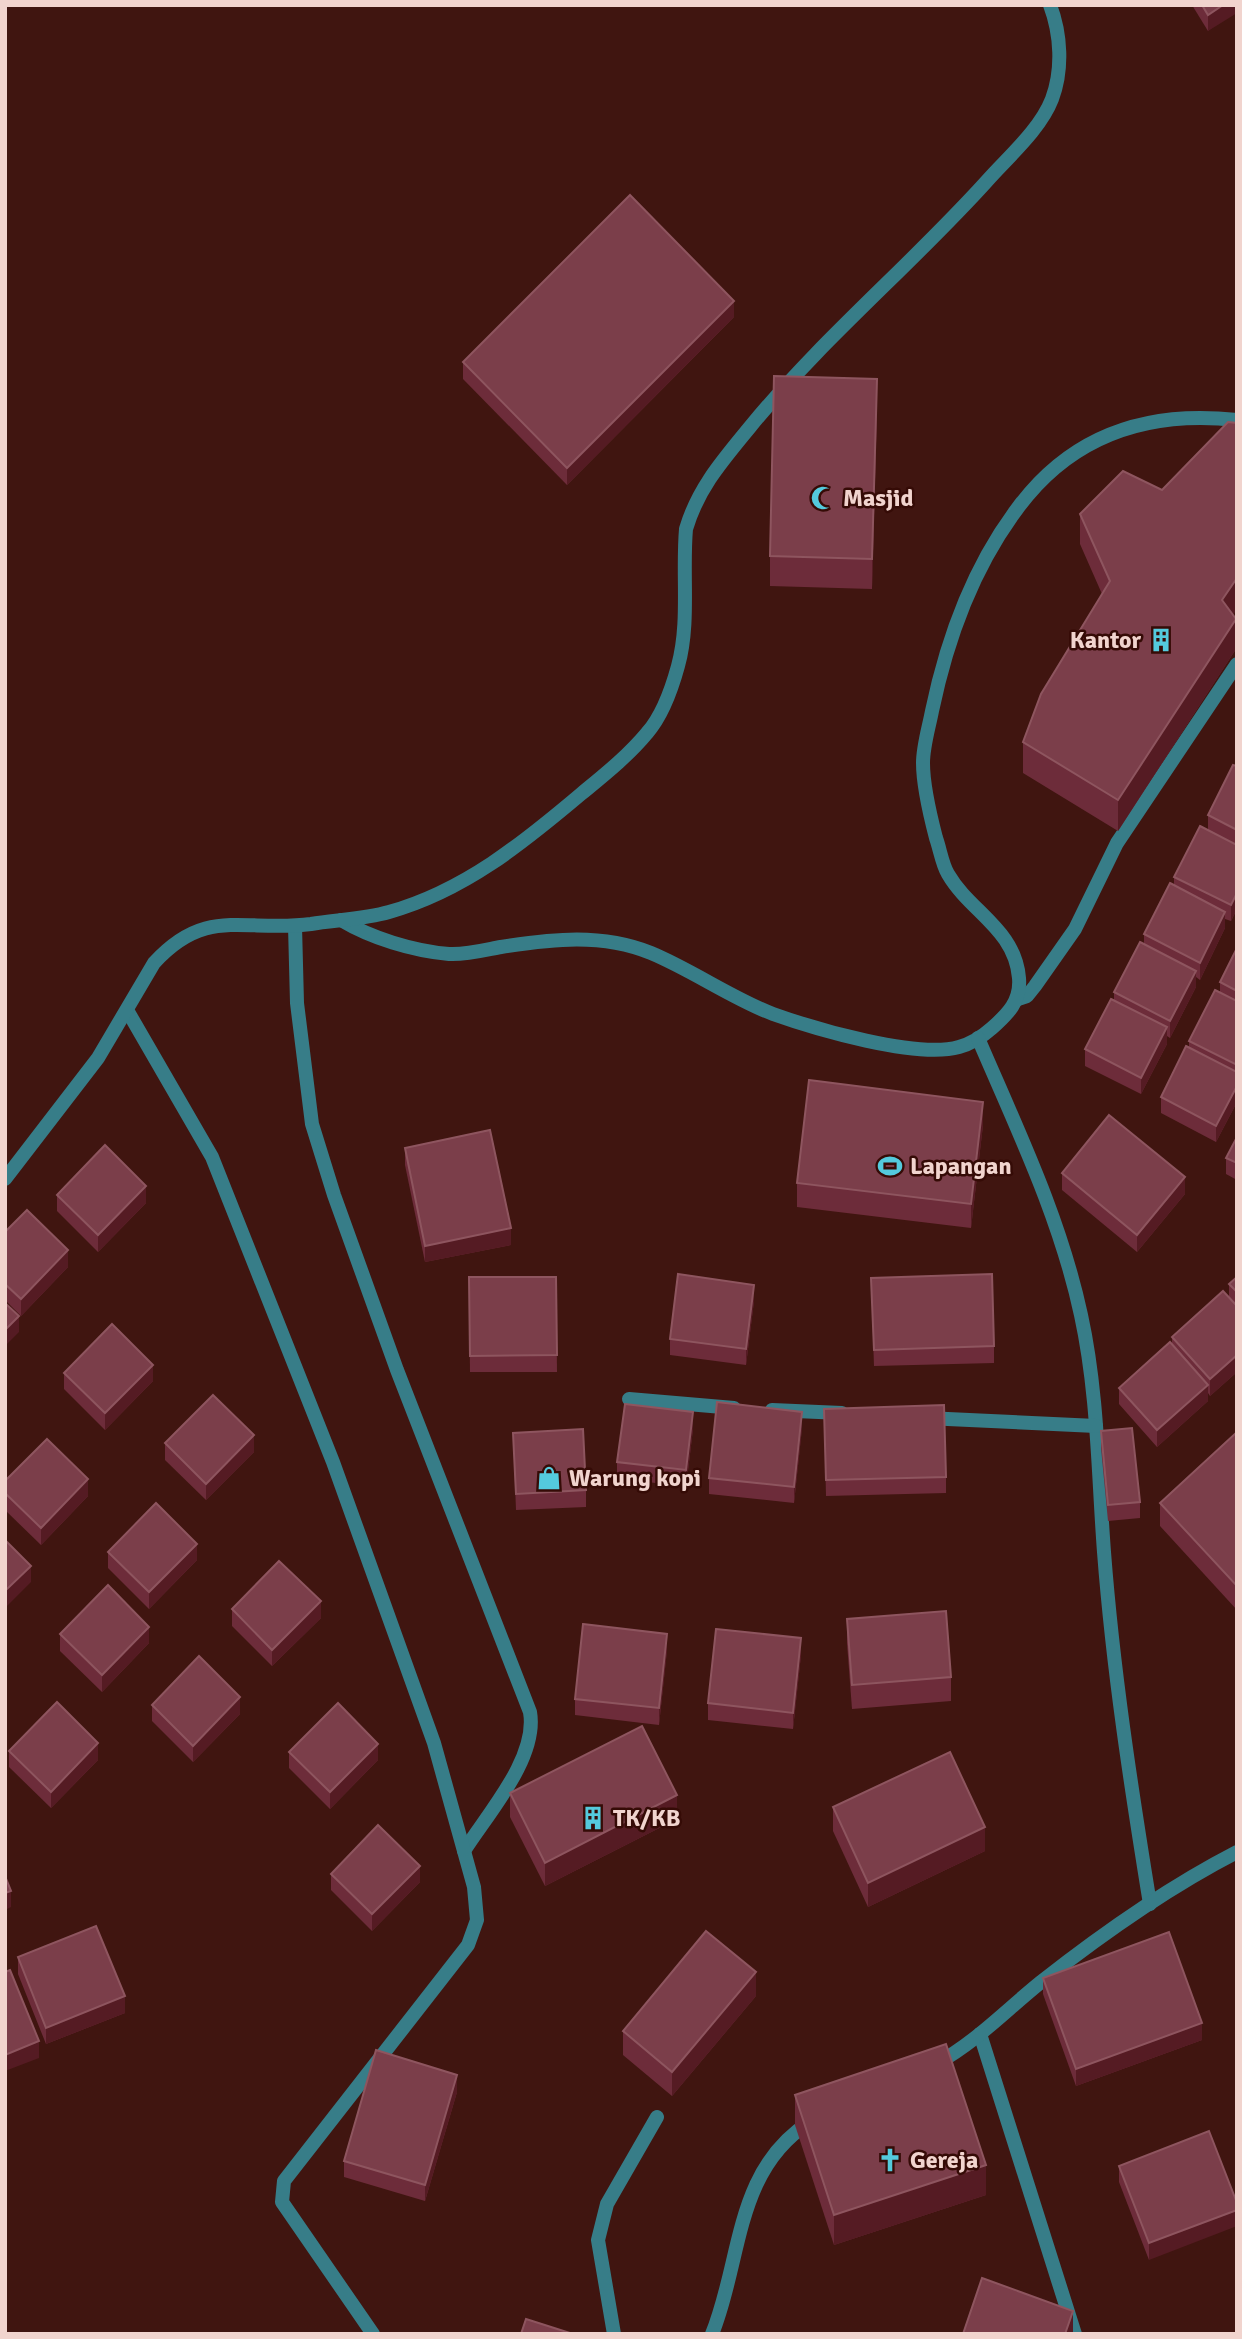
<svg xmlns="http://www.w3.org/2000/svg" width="1242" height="2339" font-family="Signika,sans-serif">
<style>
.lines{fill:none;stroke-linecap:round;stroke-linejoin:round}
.service{stroke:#377d88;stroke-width:14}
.minor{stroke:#377d88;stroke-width:14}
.wall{fill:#6d2c3a}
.shaded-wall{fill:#551b23}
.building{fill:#7b3e4a;stroke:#8e555f;stroke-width:2}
.labels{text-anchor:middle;stroke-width:5;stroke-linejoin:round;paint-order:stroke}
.poi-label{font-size:24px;font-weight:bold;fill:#f1d4ce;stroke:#350b06;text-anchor:start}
</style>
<rect width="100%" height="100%" fill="#401510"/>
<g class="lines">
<g class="service">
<polyline points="1018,999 1027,996 1035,986 1075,929 1117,843 1237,664"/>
<polyline points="614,2334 598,2240 607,2204 657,2117"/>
</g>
<g class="minor">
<path d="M 341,920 C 371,938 413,951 449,954 C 466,955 485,950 501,947 C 552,939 602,933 651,953 C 692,970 733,999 773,1014 C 815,1029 917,1059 959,1047 C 970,1044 983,1036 992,1028 C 1008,1014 1021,1001 1019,978 C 1015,929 970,912 948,874 C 942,864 940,849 936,838 C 930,815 923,787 923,763 C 923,746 929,727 932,711 C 947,639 972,569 1017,509 C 1071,435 1147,410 1237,420"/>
<path d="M 295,926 L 297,1003 L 312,1124 L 334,1195 L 397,1370 L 530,1712 C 538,1758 488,1813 464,1851"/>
<polyline points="127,1010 212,1157 333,1462 434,1743 474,1887 477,1920 468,1945 284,2181 282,2202 373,2334"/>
<path d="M 978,1038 C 1017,1129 1060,1217 1081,1315 C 1098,1393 1098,1473 1104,1552 C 1113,1670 1131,1787 1150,1904"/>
<path d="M 5,1179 L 98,1058 L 154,963 C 207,905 245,933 311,924 C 336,920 365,919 389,912 C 464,891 523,843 581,794 C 604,775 628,756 647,733 C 662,716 672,688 678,666 C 690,623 682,574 686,529 C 698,488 723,460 750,427 C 822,339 910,266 986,182 C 1008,157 1040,130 1052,99 C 1063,70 1061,34 1050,5"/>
<polyline points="629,1399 734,1408"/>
<polyline points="772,1410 842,1413"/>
<polyline points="926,1418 1096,1426"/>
<polyline points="980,2034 1075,2334"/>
<path d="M 936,2064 C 976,2042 1005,2011 1041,1982 C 1102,1934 1167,1888 1237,1852"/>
<path d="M 712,2334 C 742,2261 734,2170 810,2122"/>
</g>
</g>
<g class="wall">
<polygon points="1192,5 1237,5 1208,31"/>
<polygon points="734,317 567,485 463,379 463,362"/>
<polygon points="877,409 872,589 770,586 770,556"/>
<polygon points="1080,514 1237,609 1233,614 1236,649 1118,831 1023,773 1023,742 1102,594 1080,544"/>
<polygon points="1237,766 1237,909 1231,921 1225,919 1225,928 1200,980 1196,977 1196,987 1170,1038 1167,1036 1167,1044 1141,1094 1085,1066 1085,1049 1114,1000 1114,992 1144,944 1144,934 1174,886 1174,877 1208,830 1208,815"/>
<polygon points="1237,948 1237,1102 1216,1142 1161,1113 1161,1097 1189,1048 1189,1041 1220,992 1220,982"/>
<polygon points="983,1125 971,1228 797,1207 797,1183"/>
<polygon points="1237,1137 1237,1180 1226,1174 1226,1158"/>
<polygon points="405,1148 511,1245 425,1262 405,1165"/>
<polygon points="1062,1173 1185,1194 1137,1252 1062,1190"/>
<polygon points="57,1195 146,1203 98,1252 57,1211"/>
<polygon points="5,1232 68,1267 21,1316 5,1300"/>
<polygon points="469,1277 556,1277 557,1372 470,1372"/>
<polygon points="1237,1277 1237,1372 1210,1396 1208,1393 1208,1401 1157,1447 1119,1404 1119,1388 1172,1345 1172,1337 1229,1298 1229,1284"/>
<polygon points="871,1278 994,1346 994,1363 874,1366"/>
<polygon points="754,1301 746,1365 670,1355 670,1339"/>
<polygon points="64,1373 153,1381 105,1430 64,1389"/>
<polygon points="824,1409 946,1477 946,1493 826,1496"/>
<polygon points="802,1428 794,1503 709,1494 709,1478"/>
<polygon points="693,1429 686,1487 617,1478 617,1462"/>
<polygon points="1101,1431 1140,1502 1140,1518 1108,1521 1101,1448"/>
<polygon points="1237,1432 1237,1610 1160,1526 1160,1503"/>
<polygon points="513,1433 586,1490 586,1507 516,1510"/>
<polygon points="165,1443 254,1452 206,1500 165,1460"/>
<polygon points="5,1481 88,1496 41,1545 5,1510"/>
<polygon points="108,1552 197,1560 149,1609 108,1568"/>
<polygon points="232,1609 321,1618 272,1666 232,1626"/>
<polygon points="847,1619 951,1677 951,1701 852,1709 847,1643"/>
<polygon points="60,1634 149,1643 102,1692 60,1651"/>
<polygon points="667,1650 659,1725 575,1715 575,1699"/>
<polygon points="801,1655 793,1729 708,1720 708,1703"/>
<polygon points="152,1705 240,1714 193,1762 152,1721"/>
<polygon points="9,1751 98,1760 51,1808 9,1767"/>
<polygon points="289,1752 378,1760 330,1809 289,1768"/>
<polygon points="510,1793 677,1819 545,1886 510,1817"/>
<polygon points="833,1807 985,1851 868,1907 833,1831"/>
<polygon points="331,1874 420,1882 372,1931 331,1890"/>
<polygon points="18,1957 125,2013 46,2044 18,1974"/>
<polygon points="1043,1978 1202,2040 1076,2086 1043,1994"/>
<polygon points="756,1996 672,2096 623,2055 623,2031"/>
<polygon points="457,2092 425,2201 344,2177 344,2161"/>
<polygon points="795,2095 986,2195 834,2245 795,2125"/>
<polygon points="1209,2131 1149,2260 1119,2182 1119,2166"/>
</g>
<g class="shaded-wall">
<polygon points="1223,5 1237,5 1237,13 1208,31 1208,15"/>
<polygon points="734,301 734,317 567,485 567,468"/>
<polygon points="877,379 877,409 872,589 872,559"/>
<polygon points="1237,578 1237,609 1222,631 1222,600"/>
<polygon points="1236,619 1236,649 1118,831 1118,800"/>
<polygon points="1237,893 1237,909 1231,921 1231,905"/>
<polygon points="1225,912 1225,928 1200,980 1200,963"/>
<polygon points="1196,971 1196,987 1170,1038 1170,1021"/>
<polygon points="1167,1027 1167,1044 1141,1094 1141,1078"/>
<polygon points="1237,1086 1237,1102 1216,1142 1216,1126"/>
<polygon points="983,1102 983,1125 971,1228 971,1204"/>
<polygon points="1185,1177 1185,1194 1137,1252 1137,1235"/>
<polygon points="146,1186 146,1203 98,1252 98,1235"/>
<polygon points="511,1228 511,1245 425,1262 425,1246"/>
<polygon points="68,1250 68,1267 21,1316 21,1299"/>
<polygon points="754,1285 754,1301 746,1365 746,1349"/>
<polygon points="19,1316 19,1332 5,1346 5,1330"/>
<polygon points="1237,1355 1237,1372 1210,1396 1210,1379"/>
<polygon points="153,1365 153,1381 105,1430 105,1413"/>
<polygon points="1208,1385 1208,1401 1157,1447 1157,1430"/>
<polygon points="693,1412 693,1429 686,1487 686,1470"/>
<polygon points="802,1412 802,1428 794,1503 794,1487"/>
<polygon points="254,1435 254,1452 206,1500 206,1484"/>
<polygon points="88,1479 88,1496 41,1545 41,1528"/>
<polygon points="197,1544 197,1560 149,1609 149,1592"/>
<polygon points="31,1566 31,1582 5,1608 5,1591"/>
<polygon points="321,1601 321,1618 272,1666 272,1650"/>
<polygon points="149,1627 149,1643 102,1692 102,1675"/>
<polygon points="667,1634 667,1650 659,1725 659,1708"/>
<polygon points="801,1638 801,1655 793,1729 793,1713"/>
<polygon points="240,1697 240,1714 193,1762 193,1746"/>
<polygon points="98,1743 98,1760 51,1808 51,1792"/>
<polygon points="378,1744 378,1760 330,1809 330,1792"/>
<polygon points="677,1795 677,1819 545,1886 545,1863"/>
<polygon points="985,1827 985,1851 868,1907 868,1883"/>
<polygon points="420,1866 420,1882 372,1931 372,1914"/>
<polygon points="11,1891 11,1907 5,1910 5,1893"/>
<polygon points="756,1972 756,1996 672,2096 672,2072"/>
<polygon points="125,1996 125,2013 46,2044 46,2028"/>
<polygon points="1202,2023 1202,2040 1076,2086 1076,2069"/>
<polygon points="39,2041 39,2058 5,2071 5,2055"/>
<polygon points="457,2075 457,2092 425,2201 425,2185"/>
<polygon points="986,2165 986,2195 834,2245 834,2215"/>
<polygon points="1237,2210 1237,2226 1149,2260 1149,2243"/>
<polygon points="1073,2311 1073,2334 1065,2334"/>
</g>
<g class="building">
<polygon points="1202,5 1223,5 1208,15"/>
<polygon points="630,195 734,301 567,468 463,362"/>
<polygon points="774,376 877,379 872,559 770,556"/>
<polygon points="1228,422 1237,423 1237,578 1222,600 1236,619 1118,800 1023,742 1041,694 1110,581 1080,514 1123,471 1162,490"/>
<polygon points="1233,765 1237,766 1237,830 1208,815"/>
<polygon points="1200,826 1237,845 1237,893 1231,905 1174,877"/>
<polygon points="1170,883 1225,912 1200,963 1144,934"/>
<polygon points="1140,942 1196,971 1170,1021 1114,992"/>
<polygon points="1237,948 1237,991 1220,982"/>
<polygon points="1215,990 1237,1001 1237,1065 1189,1041"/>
<polygon points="1111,999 1167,1027 1141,1078 1085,1049"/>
<polygon points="1186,1046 1237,1072 1237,1086 1216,1126 1161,1097"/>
<polygon points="809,1080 983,1102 971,1204 797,1183"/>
<polygon points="1109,1115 1185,1177 1137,1235 1062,1173"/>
<polygon points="490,1130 511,1228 425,1246 405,1148"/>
<polygon points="1237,1137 1237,1163 1226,1158"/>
<polygon points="105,1145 146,1186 98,1235 57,1195"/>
<polygon points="27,1210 68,1250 21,1299 5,1284 5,1232"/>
<polygon points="678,1274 754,1285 746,1349 670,1339"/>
<polygon points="992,1274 994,1346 874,1350 871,1278"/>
<polygon points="469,1277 556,1277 557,1355 470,1356"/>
<polygon points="1237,1277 1237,1292 1229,1284"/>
<polygon points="1223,1291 1237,1306 1237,1355 1210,1379 1172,1337"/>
<polygon points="5,1303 19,1316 5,1330"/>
<polygon points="112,1324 153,1365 105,1413 64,1373"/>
<polygon points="1170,1342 1208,1385 1157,1430 1119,1388"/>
<polygon points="213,1395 254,1435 206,1484 165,1443"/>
<polygon points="717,1402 802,1412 794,1487 709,1478"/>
<polygon points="625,1404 693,1412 686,1470 617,1462"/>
<polygon points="944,1405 946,1477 826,1480 824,1409"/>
<polygon points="1132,1428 1140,1502 1108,1505 1101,1431"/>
<polygon points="583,1429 586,1490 516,1494 513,1433"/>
<polygon points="1237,1432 1237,1586 1160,1503"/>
<polygon points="47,1439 88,1479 41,1528 5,1493 5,1481"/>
<polygon points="156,1503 197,1544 149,1592 108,1552"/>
<polygon points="5,1540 31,1566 5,1591"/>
<polygon points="279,1561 321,1601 272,1650 232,1609"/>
<polygon points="108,1585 149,1627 102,1675 60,1634"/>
<polygon points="946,1611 951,1677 852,1685 847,1619"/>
<polygon points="583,1624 667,1634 659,1708 575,1699"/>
<polygon points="716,1629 801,1638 793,1713 708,1703"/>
<polygon points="199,1656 240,1697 193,1746 152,1705"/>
<polygon points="57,1702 98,1743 51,1792 9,1751"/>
<polygon points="338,1703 378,1744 330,1792 289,1752"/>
<polygon points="642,1726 677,1795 545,1863 510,1793"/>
<polygon points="950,1752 985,1827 868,1883 833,1807"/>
<polygon points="378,1825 420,1866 372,1914 331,1874"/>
<polygon points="5,1876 11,1891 5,1893"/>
<polygon points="96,1926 125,1996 46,2028 18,1957"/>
<polygon points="706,1931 756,1972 672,2072 623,2031"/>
<polygon points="1169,1932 1202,2023 1076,2069 1043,1978"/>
<polygon points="10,1970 39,2041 5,2055 5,1972"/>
<polygon points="946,2044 986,2165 834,2215 795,2095"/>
<polygon points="376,2050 457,2075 425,2185 344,2161"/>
<polygon points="1209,2131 1237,2203 1237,2210 1149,2243 1119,2166"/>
<polygon points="982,2278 1073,2311 1065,2334 963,2334"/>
<polygon points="526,2319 573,2334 521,2334"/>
</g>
<defs>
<g id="mosque-bare" transform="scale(1.89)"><path d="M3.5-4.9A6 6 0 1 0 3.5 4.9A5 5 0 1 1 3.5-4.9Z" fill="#54cadd" stroke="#350b06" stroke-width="2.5" paint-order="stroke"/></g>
<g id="building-bare" transform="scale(1.89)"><path d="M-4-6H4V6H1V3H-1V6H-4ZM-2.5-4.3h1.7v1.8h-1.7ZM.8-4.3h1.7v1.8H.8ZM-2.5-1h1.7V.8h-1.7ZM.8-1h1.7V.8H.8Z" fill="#54cadd" stroke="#350b06" stroke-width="2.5" paint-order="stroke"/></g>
<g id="stadium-bare" transform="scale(1.89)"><path d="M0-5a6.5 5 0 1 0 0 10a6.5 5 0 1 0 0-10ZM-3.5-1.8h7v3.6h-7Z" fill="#54cadd" stroke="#350b06" stroke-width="2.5" paint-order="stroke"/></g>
<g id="shop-bare" transform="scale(1.89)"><path d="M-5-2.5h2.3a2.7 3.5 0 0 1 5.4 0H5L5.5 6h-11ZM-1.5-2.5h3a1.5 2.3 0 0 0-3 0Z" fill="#54cadd" stroke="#350b06" stroke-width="2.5" paint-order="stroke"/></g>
<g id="church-bare" transform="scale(1.89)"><path d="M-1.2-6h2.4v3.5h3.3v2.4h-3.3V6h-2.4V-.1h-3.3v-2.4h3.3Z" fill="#54cadd" stroke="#350b06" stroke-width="2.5" paint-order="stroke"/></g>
</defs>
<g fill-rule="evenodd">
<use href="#mosque-bare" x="823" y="498"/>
<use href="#building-bare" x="1161" y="640"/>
<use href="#stadium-bare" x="890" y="1166"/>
<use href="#shop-bare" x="549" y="1478"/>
<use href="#building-bare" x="593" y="1818"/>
<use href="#church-bare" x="890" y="2160"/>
</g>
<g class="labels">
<g class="poi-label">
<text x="843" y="506">Masjid</text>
<text x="1141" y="648" text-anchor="end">Kantor</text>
<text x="910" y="1174">Lapangan</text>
<text x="569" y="1486">Warung kopi</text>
<text x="613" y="1826">TK/KB</text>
<text x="910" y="2168">Gereja</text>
</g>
</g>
<rect width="1242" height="2339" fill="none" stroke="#f1d4ce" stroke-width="14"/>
</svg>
